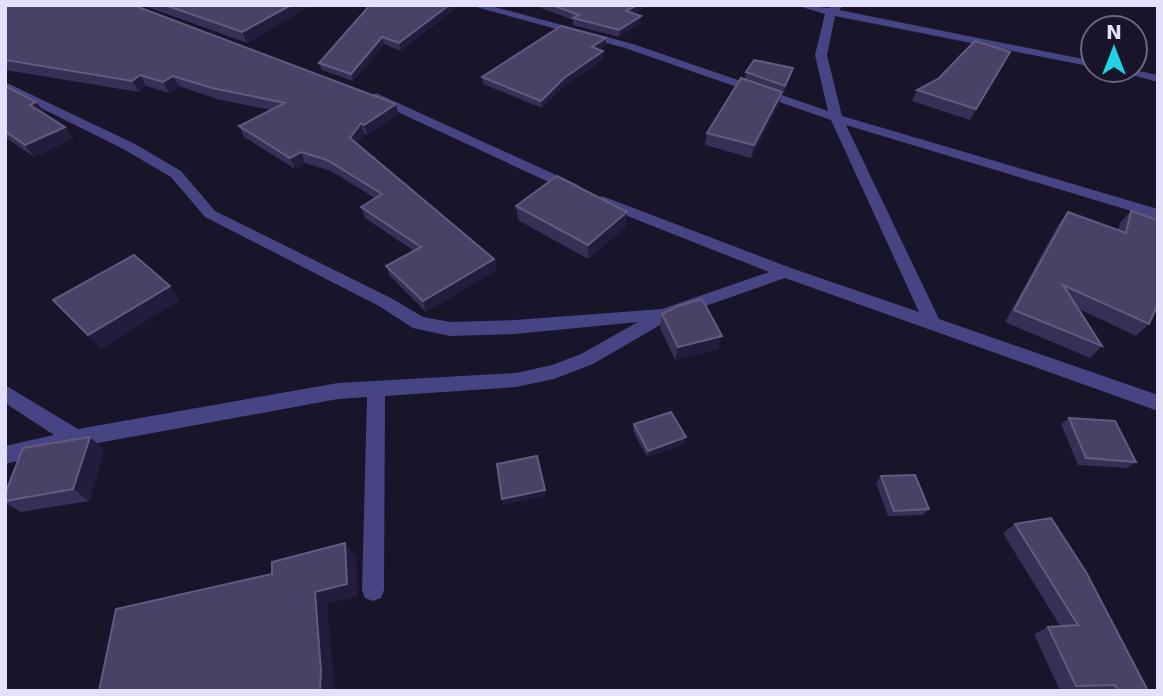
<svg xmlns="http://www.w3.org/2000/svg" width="1163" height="696" font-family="'DejaVu Sans',sans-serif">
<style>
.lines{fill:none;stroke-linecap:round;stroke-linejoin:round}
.minor{fill:#474483;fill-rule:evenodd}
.wall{fill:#372f56}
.shaded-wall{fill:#231c3d}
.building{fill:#494267;stroke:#625b7f;stroke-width:2}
</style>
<rect width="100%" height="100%" fill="#18142a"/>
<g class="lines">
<g class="minor">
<polygon points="469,5 487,5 633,44 828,111 815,55 825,14 795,5 829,8 833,5 844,5 839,10 1093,61 1093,67 835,16 827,55 842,116 1158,209 1158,219 846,125 939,319 1158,395 1158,411 785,278 674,317 593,364 554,379 516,387 385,396 384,590 381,598 373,601 365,598 362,590 367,397 338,399 76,447 5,464 5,446 54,435 5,403 5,385 78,429 338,383 516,373 552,365 581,354 638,322 515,334 450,336 413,328 379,306 205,217 171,177 125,150 5,90 5,82 135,144 181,171 215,211 391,298 423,317 450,322 515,320 662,309 769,272 597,204 595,201 602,196 791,268 919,312 831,120 625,48"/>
<polygon points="1113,70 1134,70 1158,75 1158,82"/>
<polygon points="376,93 578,185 580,188 578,191 568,191 372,100 370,97"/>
</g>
</g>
<g class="wall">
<polygon points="5,5 396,104 398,114 367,135 364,134 357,144 494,259 496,270 426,312 390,276 386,266 414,251 365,218 361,207 375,198 331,171 305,163 295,169 244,137 239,126 271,110 217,99 179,86 169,93 146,86 139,92 5,70"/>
<polygon points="142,5 311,5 247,43"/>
<polygon points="370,5 459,5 401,51 384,44 353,81 322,70 319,63"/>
<polygon points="533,5 649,5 634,14 641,23 619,37 573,25 573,20"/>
<polygon points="606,38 606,45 599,50 603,51 603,59 565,85 542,108 483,84 482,77"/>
<polygon points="1004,63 970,120 912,101 917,90"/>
<polygon points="746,72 791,76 783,93 745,80"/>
<polygon points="5,86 36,102 45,113 73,138 34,157 5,137"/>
<polygon points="779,104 751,158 705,145 707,133"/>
<polygon points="516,206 626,226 588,259 518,220"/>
<polygon points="1131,211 1158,220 1158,311 1155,310 1149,324 1136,336 1079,309 1102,346 1090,358 1005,322 1058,225 1068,212 1118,230 1120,223"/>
<polygon points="662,314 718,349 675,360 660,328"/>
<polygon points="1069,418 1136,462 1127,468 1078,465 1061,424"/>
<polygon points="634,424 685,444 647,457 633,431"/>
<polygon points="104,450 89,501 21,512 5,503 5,494"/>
<polygon points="881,476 929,509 923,515 888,516 876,483"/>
<polygon points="1015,524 1148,691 1099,691 1099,690 1060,691 1034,634 1048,627 1060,626 1003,533"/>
</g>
<g class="shaded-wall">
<polygon points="291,5 311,5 247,43 242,32"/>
<polygon points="449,5 459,5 401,51 399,43"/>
<polygon points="637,5 649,5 626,18 626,11"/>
<polygon points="641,16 641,23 619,37 619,30"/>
<polygon points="382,37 384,44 353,81 351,74"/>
<polygon points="606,38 606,45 592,55 592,47"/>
<polygon points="603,51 603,59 565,85 542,108 541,101 564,78"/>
<polygon points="140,75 146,86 139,92 132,81"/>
<polygon points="173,76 179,86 169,93 163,82"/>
<polygon points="782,92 779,104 751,158 754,145"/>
<polygon points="36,102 45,113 30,105"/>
<polygon points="396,104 398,114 367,135 364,125"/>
<polygon points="361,123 364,134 354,149 350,138"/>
<polygon points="65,127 73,138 34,157 25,145"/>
<polygon points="301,152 305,163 295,169 290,158"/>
<polygon points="627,212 626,226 588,259 588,245"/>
<polygon points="494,259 496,270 426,312 423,301"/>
<polygon points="170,286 180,300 101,349 88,335"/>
<polygon points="722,336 718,349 675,360 678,347"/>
<polygon points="90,437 104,450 89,501 73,489"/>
<polygon points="686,437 685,444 647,457 648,451"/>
<polygon points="545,490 545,496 504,505 502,499"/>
<polygon points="345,543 356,556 358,596 327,604 334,680 333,691 320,691 315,592"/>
</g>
<g class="building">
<polygon points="5,5 133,5 396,104 364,125 361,123 350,138 494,259 423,301 386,266 421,247 361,207 382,194 327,160 301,152 290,158 239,126 285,103 212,88 173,76 163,82 140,75 132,81 5,60"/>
<polygon points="165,5 291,5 242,32"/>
<polygon points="370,5 449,5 399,43 382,37 351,74 319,63"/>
<polygon points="552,5 637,5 626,11 641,16 619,30 573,18 579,15"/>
<polygon points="561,26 606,38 592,47 603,51 564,78 541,101 482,77"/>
<polygon points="975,41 1010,52 976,109 917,90 938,79"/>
<polygon points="754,60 793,68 785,86 746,72"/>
<polygon points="741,78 782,92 754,145 707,133"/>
<polygon points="5,86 36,102 30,105 65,127 25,145 5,131"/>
<polygon points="557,176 627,212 588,245 516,206"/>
<polygon points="1131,211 1158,220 1158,304 1149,324 1063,285 1102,346 1014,310 1068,212 1126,233"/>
<polygon points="134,255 170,286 88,335 53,300"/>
<polygon points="702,299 722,336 678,347 662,314 678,306"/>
<polygon points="671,412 686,437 648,451 634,424"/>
<polygon points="1069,418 1115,421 1136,462 1086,458"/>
<polygon points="90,437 73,489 5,501 5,494 23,448"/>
<polygon points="537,456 545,490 502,499 497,464"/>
<polygon points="915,475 929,509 894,511 881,476"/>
<polygon points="1051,518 1086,572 1148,691 1119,691 1115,685 1076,686 1048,627 1078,625 1015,524"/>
<polygon points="345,543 347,584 315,592 321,671 320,691 99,691 116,609 272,574 272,562"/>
</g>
<rect width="1163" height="696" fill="none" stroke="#e3e0fc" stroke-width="14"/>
<g transform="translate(1114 49)"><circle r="33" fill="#18142a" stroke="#69667e" stroke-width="2"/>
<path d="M0-5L12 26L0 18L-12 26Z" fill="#21d2e7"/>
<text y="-10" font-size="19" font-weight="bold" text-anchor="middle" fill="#e3e0fc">N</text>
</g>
</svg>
